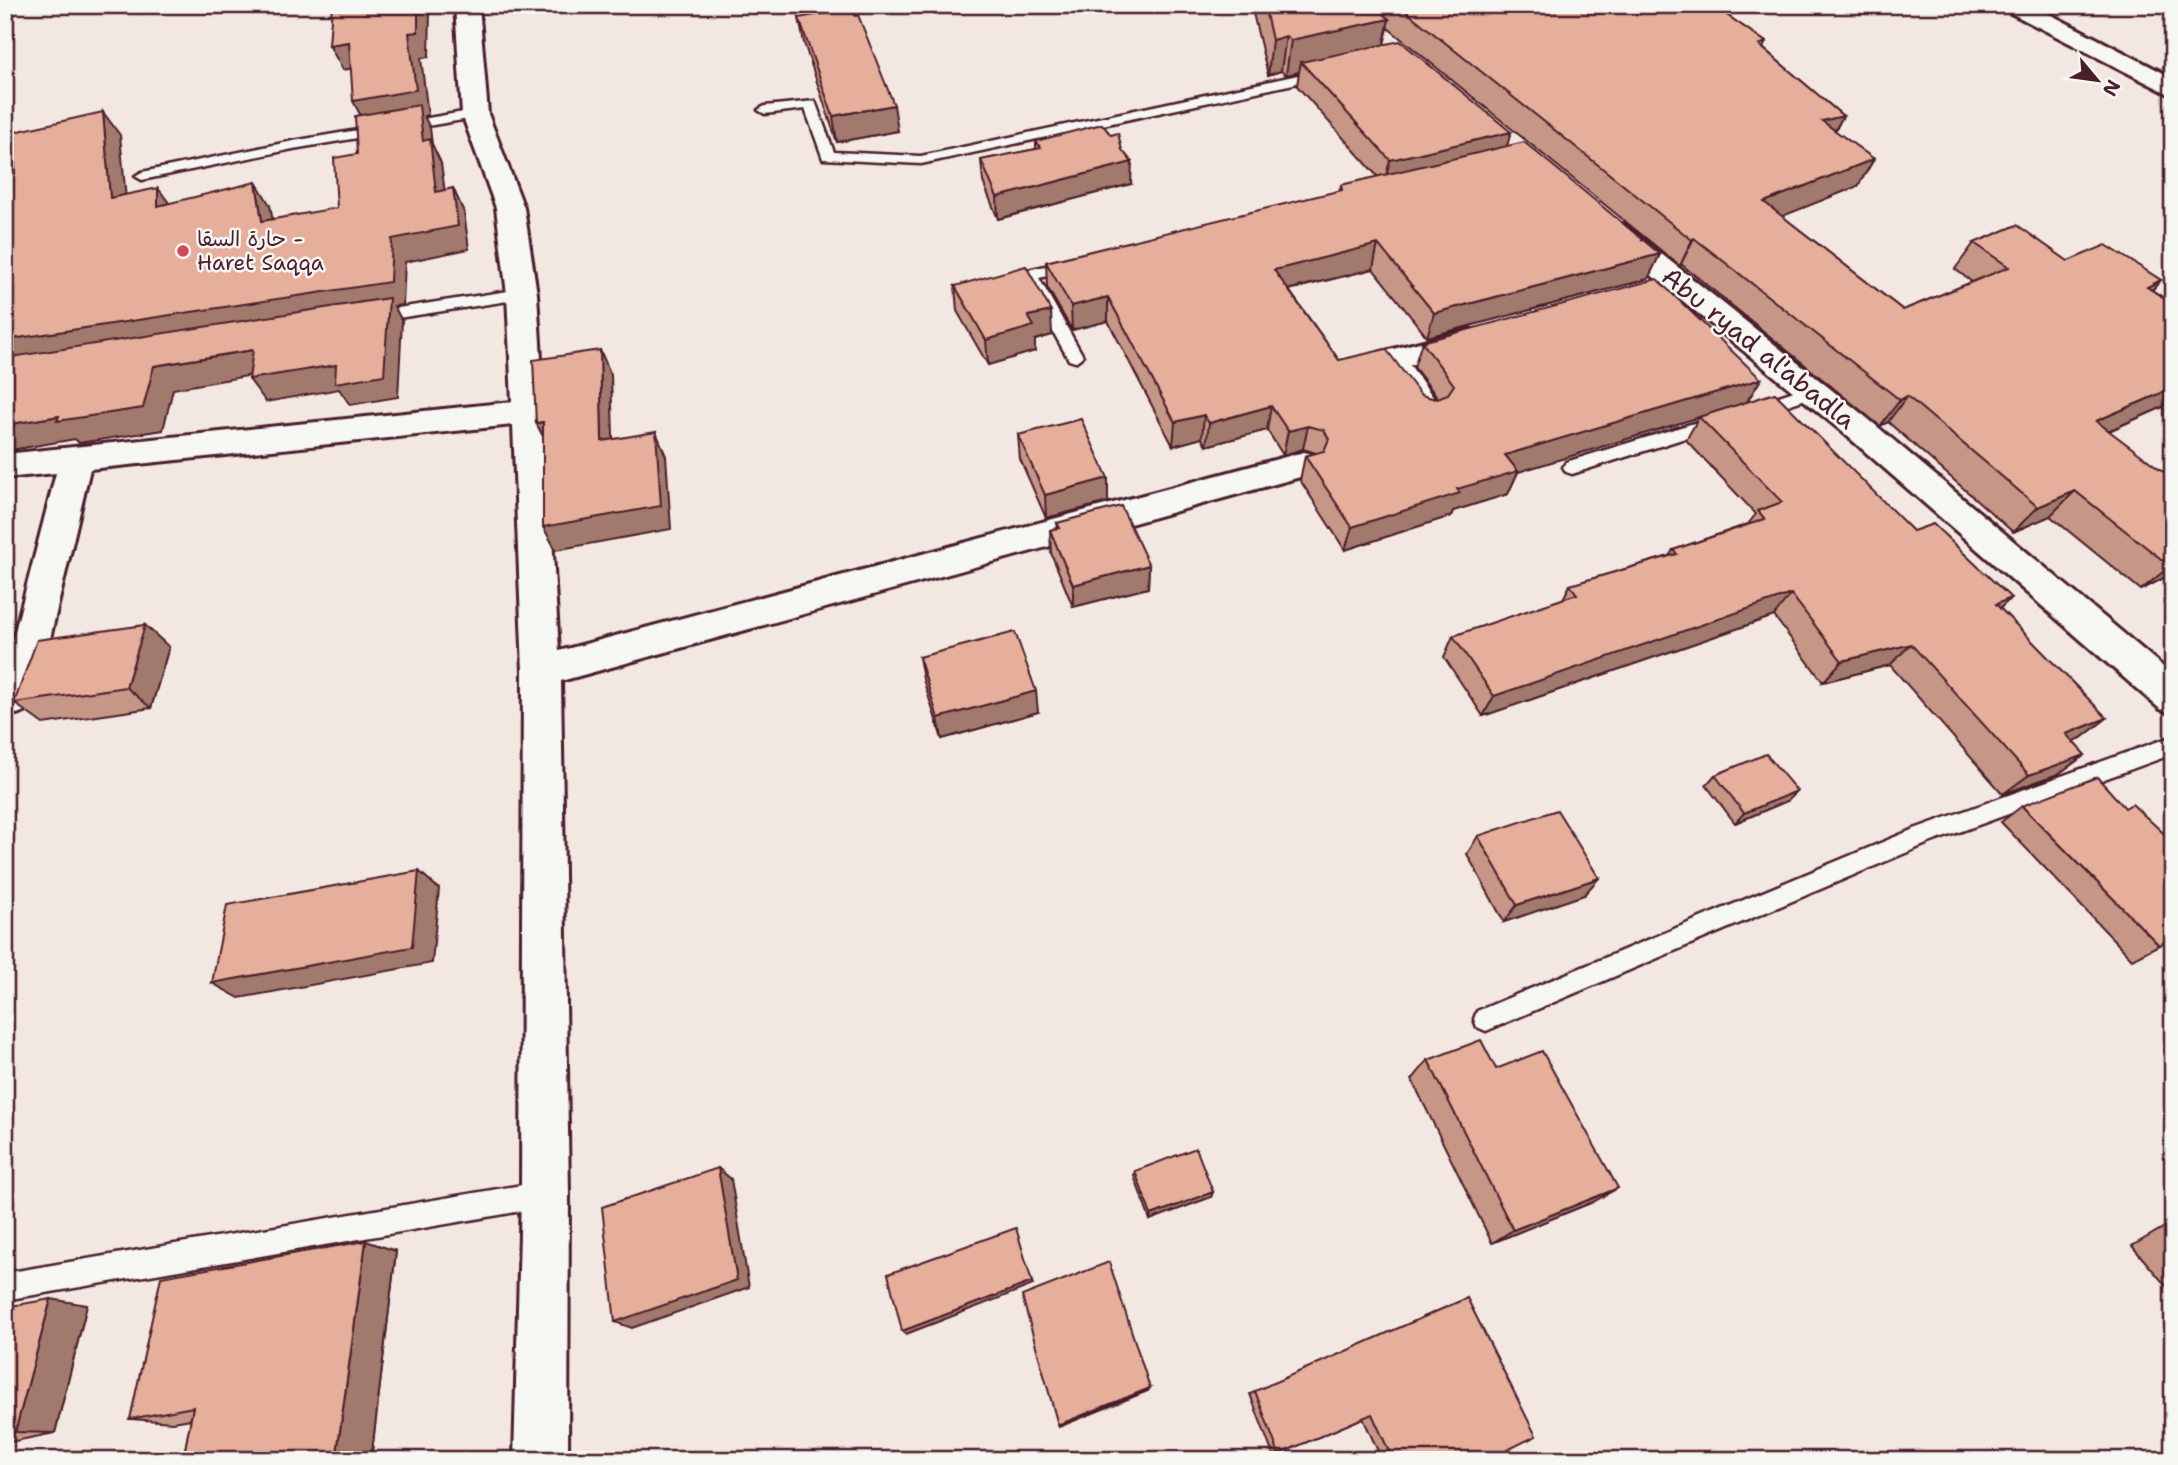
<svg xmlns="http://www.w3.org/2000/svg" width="2178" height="1465" font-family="'Shantell Sans','Playpen Sans Arabic',sans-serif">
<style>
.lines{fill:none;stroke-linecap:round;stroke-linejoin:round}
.lane-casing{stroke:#4a1f2b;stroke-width:5}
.street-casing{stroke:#4a1f2b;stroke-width:6}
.lane{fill:#f6f6f2;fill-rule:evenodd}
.street{fill:#f6f6f2;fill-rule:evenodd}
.wall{fill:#c69686;stroke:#4a1f2b;stroke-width:2}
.shaded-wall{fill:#a17a6d;stroke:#4a1f2b;stroke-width:2}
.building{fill:#e6af9c;stroke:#4a1f2b;stroke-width:2}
.poi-dot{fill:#d1495b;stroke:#f6f6f2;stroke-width:2.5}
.labels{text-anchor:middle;stroke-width:5;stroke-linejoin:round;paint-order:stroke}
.far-poi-label{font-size:21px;fill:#4a1f2b;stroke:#f6f6f2;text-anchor:start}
.street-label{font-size:26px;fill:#4a1f2b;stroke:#f6f6f2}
</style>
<rect width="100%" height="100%" fill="#f3e8e1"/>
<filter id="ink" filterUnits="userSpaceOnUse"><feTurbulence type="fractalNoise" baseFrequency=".0143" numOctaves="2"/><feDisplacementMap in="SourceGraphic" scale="14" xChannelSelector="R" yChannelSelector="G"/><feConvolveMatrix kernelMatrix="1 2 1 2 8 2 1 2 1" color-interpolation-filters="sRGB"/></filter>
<g filter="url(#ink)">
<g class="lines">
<g class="lane-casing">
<g id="lane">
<polygon points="1326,69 1333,73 1331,76 921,164 823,159 805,109 765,114 758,110 765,106 815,101 834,152 921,156"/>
<polygon points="475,110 482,114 480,117 293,149 142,180 135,176 142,172 293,141"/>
<polygon points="1072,260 1078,261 1080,265 1078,269 1039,278 1083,356 1075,362 1069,360 1021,275 1023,271"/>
<polygon points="522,289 528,290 530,294 528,298 372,322 364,317 372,312"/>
<polygon points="1812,385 1818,387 1821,391 1818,395 1758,415 1749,409 1752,405"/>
<polygon points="1717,416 1723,418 1726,422 1723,426 1572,474 1566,472 1563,467 1566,462"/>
<polygon points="2173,736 2173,754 1929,843 1486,1031 1477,1027 1474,1019 1477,1011 1914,829"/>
<polygon points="545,1181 554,1185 558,1194 554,1203 545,1207 5,1300 5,1273"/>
</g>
</g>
<g class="street-casing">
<g id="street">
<polygon points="455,5 479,5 488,114 524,208 537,294 559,651 1304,452 1316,455 1321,464 1316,473 1304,476 561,681 569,1194 568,1460 514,1460 521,1194 523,671 513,425 90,469 36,698 30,709 17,714 5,710 5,670 56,473 5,478 5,454 512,402 507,294 496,208 462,114"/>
<polygon points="2001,5 2032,5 2173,78 2173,96 2005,10"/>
<polygon points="1615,222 1625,225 1867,418 2173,675 2173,714 2160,709 1845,434 1605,237 1601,231 1605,225"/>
<polygon points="1469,329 1480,332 1484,339 1480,346 1410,365 1433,397 1428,405 1417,408 1406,405 1373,360 1378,353"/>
</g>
</g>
<use href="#lane" class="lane"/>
<use href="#street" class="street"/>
</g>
<g class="wall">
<polygon points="1251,5 1712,5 1766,42 1763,48 1843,116 1835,131 1874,159 1858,186 1782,216 1903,310 1972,282 1955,269 1974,243 2161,280 2152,290 2173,304 2173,414 2163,407 2109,431 2173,573 2141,590 2050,516 2013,532 1888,422 1880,426 1681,264 1680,266 1388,28 1384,44 1507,146 1660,254 1648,279 1427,337 1373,269 1289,290 1339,360 1421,395 1435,399 1438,398 1414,367 1422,342 1761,379 1747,402 1913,531 2000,609 2107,718 2081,738 2072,741 2085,755 2058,774 2003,794 1890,665 1823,682 1774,616 1483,716 1444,657 1453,636 1563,599 1570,585 1669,556 1673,550 1748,524 1756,514 1686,440 1699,417 1518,472 1508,494 1453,511 1451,516 1345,550 1300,480 1305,456 1316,453 1303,449 1283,455 1267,430 1206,446 1202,438 1173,446 1108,321 1072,330 1047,287 1046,262 1340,191 1341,185 1378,177 1297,86 1299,72 1286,75 1281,71 1268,75"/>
<polygon points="799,18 898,131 837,142 804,43"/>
<polygon points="2173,54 2173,72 2163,67"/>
<polygon points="1036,141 1131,184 998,219 983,182 981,160 1036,149"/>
<polygon points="955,286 1052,335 1035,340 1035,351 988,365 957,311"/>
<polygon points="1018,435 1108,502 1046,518 1020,459"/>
<polygon points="1057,523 1149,565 1148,588 1073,607 1051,553 1050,530 1058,528"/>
<polygon points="169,647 151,708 43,724 14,703"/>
<polygon points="919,657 1038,712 942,739 923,679"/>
<polygon points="1715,775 1787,801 1735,823 1706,785"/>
<polygon points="2022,806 2159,945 2132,959 2001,822"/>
<polygon points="1478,836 1584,895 1504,922 1467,854"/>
<polygon points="1428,1060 1496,1069 1593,1202 1492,1243 1412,1080"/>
<polygon points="1135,1171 1213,1192 1211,1197 1150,1220 1134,1176"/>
<polygon points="2173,1222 2173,1294 2132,1246"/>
<polygon points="396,1251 371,1460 183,1460 191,1419 173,1422 130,1419"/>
<polygon points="1467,1298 1487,1460 1382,1460 1363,1418 1279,1454 1273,1455 1250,1394"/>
<polygon points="87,1305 55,1433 5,1443 5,1307"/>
</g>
<g class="shaded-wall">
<polygon points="5,5 12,5 8,13 5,14"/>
<polygon points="418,5 427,5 430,10 429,57 421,58 428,115 424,116 430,128 432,144 441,163 448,215 366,126 353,101 409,33"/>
<polygon points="1389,19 1382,54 1301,62 1299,72 1286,75 1291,40"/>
<polygon points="1286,36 1281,71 1268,75 1272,40"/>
<polygon points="349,42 362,67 343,70 329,45"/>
<polygon points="894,105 898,131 837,142 833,116"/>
<polygon points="103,112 120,135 128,221 110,198"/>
<polygon points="1843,116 1828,143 1822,121"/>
<polygon points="1511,132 1504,157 1384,184 1390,160"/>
<polygon points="1874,159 1858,186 1750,229 1764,202"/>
<polygon points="1132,162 1131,184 998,219 997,197"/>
<polygon points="256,182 270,205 277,244 262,221"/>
<polygon points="158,188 175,211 158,206"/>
<polygon points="453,188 464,212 469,249 405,262 403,305 394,306 402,321 398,397 350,405 339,389 266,402 249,379 388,307 5,366 5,340 392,239"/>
<polygon points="1694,238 1680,266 1692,240"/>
<polygon points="1378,244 1373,269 1270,294 1274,270"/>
<polygon points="1660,254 1648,279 1427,337 1434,313"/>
<polygon points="2161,280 2137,307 2147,287"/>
<polygon points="1108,297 1108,321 1072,330 1071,306"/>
<polygon points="1051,311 1052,335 1035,340 1035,351 988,365 986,340 1028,316"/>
<polygon points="253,350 270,372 173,389 163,430 79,443 75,439 5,451 5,425 59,416 154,366"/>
<polygon points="600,350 611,375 614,465 602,441"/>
<polygon points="1761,379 1746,403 1518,472 1508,494 1453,511 1451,516 1345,550 1352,527 1505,455"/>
<polygon points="2173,388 2173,398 2163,407 2071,447 2096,421"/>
<polygon points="1907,396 1888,422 1880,426 1900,400"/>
<polygon points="1271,406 1267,430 1206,446 1209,423"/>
<polygon points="1204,415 1202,438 1173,446 1175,422"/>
<polygon points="543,422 549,448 536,423"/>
<polygon points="1308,426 1303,449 1283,455 1288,431"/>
<polygon points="656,432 666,456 671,529 556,550 543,527"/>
<polygon points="1108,478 1108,502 1046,518 1045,495"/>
<polygon points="2075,491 2050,516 2013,532 2038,507"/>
<polygon points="2173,564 2173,573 2141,590 2170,566"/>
<polygon points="1149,565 1148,588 1073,607 1073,585"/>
<polygon points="1791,594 1774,616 1483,716 1494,696"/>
<polygon points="2011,598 1988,620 1996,604"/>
<polygon points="145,625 169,647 151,708 126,687"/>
<polygon points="1911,644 1890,665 1823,682 1842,661"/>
<polygon points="1036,691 1038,712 942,739 938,718"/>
<polygon points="2107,718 2081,738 2040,754 2066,734"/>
<polygon points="2085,755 2058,774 2003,794 2029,775"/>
<polygon points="1797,791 1787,801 1735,823 1744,813"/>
<polygon points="419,871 439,889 432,963 239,998 212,983"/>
<polygon points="1599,878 1584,895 1504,922 1517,905"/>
<polygon points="718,1168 731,1179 749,1287 632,1328 615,1322"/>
<polygon points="1618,1188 1593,1202 1492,1243 1513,1230"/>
<polygon points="1213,1192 1211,1197 1150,1220 1151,1215"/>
<polygon points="366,1241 396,1251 371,1460 336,1460"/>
<polygon points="1032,1282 1033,1285 906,1334 902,1331"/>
<polygon points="51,1299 87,1305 55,1433 15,1432"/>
<polygon points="1150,1388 1148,1391 1059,1427 1058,1425"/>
</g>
<g class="building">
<polygon points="332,5 418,5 418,32 409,33 416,90 353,101 349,42 329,45"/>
<polygon points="1264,5 1372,5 1389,19 1291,40 1286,36 1272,40"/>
<polygon points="1398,5 1712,5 1766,42 1759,45 1843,116 1822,121 1874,159 1764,202 1903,310 2009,267 1974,243 2017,225 2068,261 2106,245 2161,280 2147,287 2173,304 2173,388 2096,421 2173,479 2173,564 2170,566 2075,491 2038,507 1907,396 1900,400 1694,238 1692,240"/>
<polygon points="851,8 855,16 858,15 894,105 833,116 799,18"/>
<polygon points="1400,41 1511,132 1390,160 1301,62"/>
<polygon points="419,105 423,141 430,139 436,192 453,188 458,226 392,239 390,282 5,340 5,237 11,236 10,175 15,174 14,132 103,112 110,198 158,188 158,206 256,182 262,221 337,208 334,158 357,154 355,116"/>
<polygon points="1102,124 1111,135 1118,133 1122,150 1132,162 997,197 981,160 1041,148 1036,141"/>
<polygon points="1524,142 1660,254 1434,313 1378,244 1274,270 1339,360 1386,349 1421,395 1435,399 1448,394 1454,385 1422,342 1657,279 1761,379 1505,455 1518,471 1457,489 1460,493 1352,527 1305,456 1324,451 1329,439 1324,430 1308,426 1288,431 1271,406 1209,423 1204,415 1175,422 1108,297 1071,306 1046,262 1342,190 1341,185"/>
<polygon points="1026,266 1051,311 1028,316 1034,326 986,340 955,286"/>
<polygon points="389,298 384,375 335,383 336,365 249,379 253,350 154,366 143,408 57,421 59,416 5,425 5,358"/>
<polygon points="600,350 602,441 656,432 661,506 543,527 543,422 536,423 533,360"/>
<polygon points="1775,393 1913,531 1933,524 2011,598 1996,604 2107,718 2066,734 2085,755 2029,775 1911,644 1842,661 1791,594 1494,696 1453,636 1577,594 1570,585 1677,554 1673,550 1765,519 1758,511 1782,502 1699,417"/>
<polygon points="1081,419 1108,478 1045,495 1018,435"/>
<polygon points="1121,506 1149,565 1073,585 1050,530 1060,528 1057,523"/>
<polygon points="145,625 126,687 14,703 37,640"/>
<polygon points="1015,632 1036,691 938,718 919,657"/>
<polygon points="1766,754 1797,791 1744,813 1715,775"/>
<polygon points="2097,777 2125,808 2132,804 2173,842 2173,938 2159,945 2022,806"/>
<polygon points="1557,810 1599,878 1517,905 1478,836"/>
<polygon points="419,871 412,947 212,983 227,905"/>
<polygon points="1481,1040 1496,1069 1542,1051 1618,1188 1513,1230 1428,1060"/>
<polygon points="1196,1148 1213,1192 1151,1215 1135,1171"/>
<polygon points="718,1168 737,1280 615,1322 602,1207"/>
<polygon points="1016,1228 1032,1282 902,1331 888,1274"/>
<polygon points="366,1241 336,1460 183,1460 193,1407 130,1419 161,1277"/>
<polygon points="1109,1262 1150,1388 1058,1425 1022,1296"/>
<polygon points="1467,1298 1536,1436 1487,1460 1393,1460 1372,1414 1279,1454 1255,1391"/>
<polygon points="51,1299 15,1432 5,1434 5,1307"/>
</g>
</g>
<circle class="poi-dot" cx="183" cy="251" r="7"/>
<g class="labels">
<g class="far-poi-label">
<text x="197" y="246">حارة السقا -<tspan x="197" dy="24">Haret Saqqa</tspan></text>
</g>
<g class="street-label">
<text transform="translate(1759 348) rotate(39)" y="9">Abu ryad al'abadla</text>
</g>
</g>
<rect width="2178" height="1465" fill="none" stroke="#f6f6f2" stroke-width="28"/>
<rect x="14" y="14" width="2150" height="1437" fill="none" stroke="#4a1f2b" stroke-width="2.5" filter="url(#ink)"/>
<g transform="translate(2097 80) rotate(119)" stroke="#f6f6f2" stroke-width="5" paint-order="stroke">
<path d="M0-5L12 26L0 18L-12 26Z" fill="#4a1f2b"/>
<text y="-10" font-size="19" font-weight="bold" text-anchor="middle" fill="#4a1f2b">N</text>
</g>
</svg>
